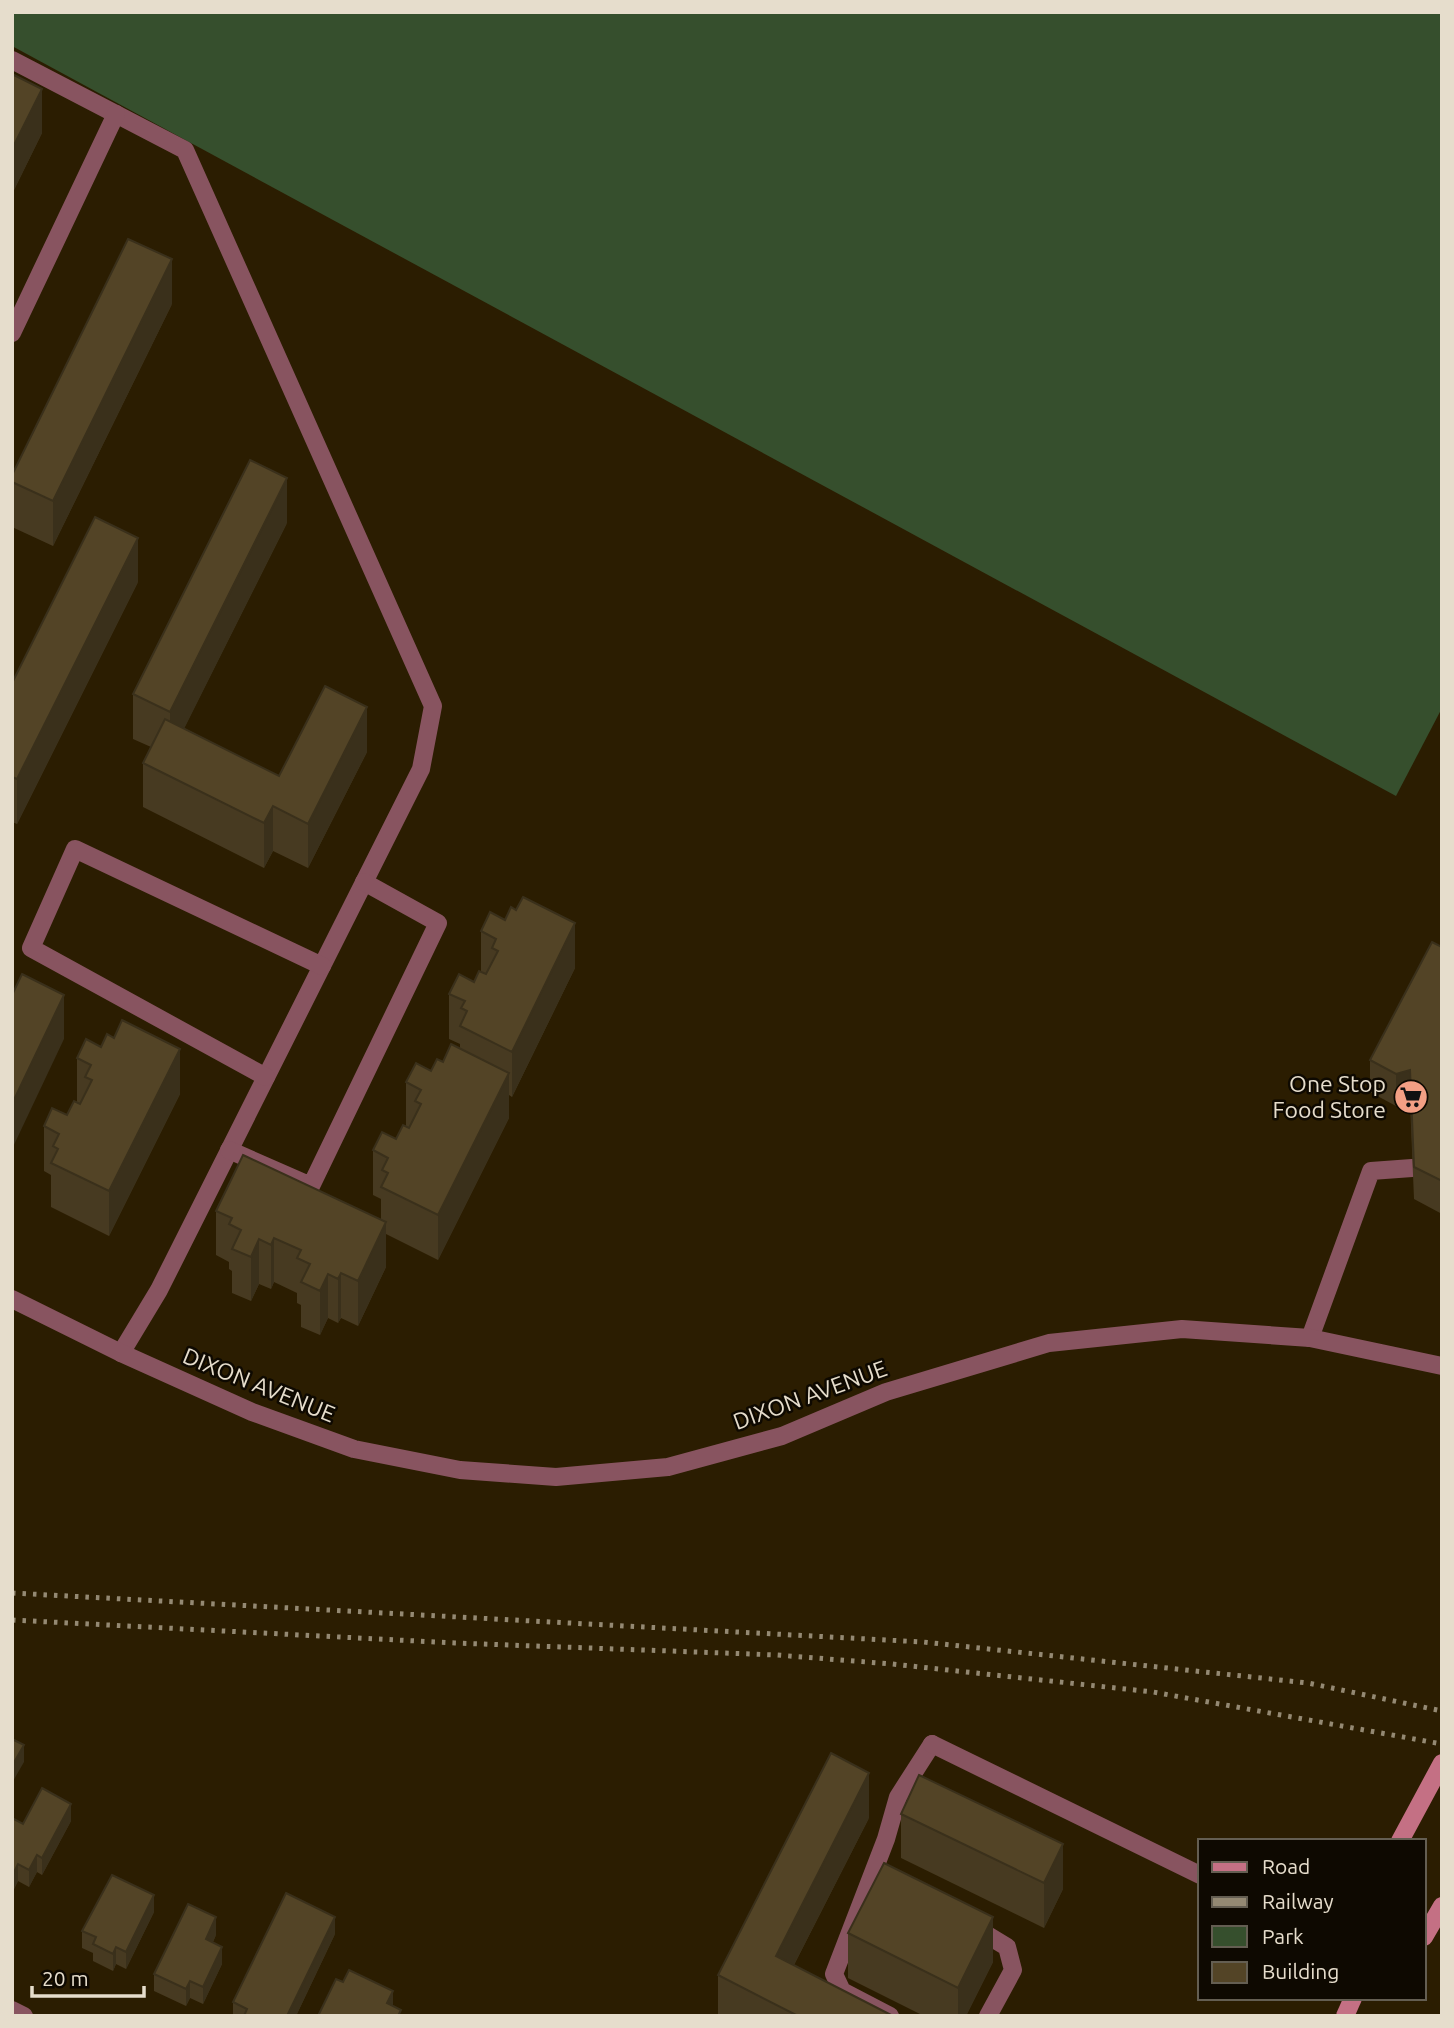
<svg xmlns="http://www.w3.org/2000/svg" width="1454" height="2028" font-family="Ubuntu,sans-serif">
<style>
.green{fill:#364f2d}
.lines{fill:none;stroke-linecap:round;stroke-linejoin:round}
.service{stroke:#885460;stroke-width:18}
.minor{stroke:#885460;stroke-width:18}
.tertiary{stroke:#885460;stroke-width:18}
.secondary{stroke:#c47084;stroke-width:18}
.rail{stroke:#948973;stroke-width:5;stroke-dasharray:3.5 7;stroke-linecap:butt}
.wall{fill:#473a21}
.shaded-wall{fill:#3a301b}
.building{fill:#534426;stroke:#3a301b;stroke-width:2}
.labels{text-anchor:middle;stroke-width:5;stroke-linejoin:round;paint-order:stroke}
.poi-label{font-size:23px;fill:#e6ddcc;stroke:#0e0901;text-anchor:end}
.street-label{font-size:23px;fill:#e6ddcc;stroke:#0e0901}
</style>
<rect width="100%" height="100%" fill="#2b1d01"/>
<polygon class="green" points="12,12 1442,12 1442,708 1396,796 12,46"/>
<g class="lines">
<g class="service">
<polyline points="12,60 185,150 433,706 421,769 159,1290 121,1353"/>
<polyline points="12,333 116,114"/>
<polyline points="266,1077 31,948 75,849 322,966"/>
<polyline points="229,1150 311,1186 438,923 364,882"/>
<polyline points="1310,1338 1371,1171 1412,1168"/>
<polyline points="974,1927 1007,1947 1013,1970 988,2016"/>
<polyline points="890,2016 842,1991 834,1974 886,1839 898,1797 932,1744"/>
</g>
<g class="minor">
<polyline points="932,1744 1200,1875"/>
<polyline points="12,2010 24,2016"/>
</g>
<polyline class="tertiary" points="12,1299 121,1353 252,1412 354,1449 460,1470 556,1477 668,1467 782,1436 886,1392 1049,1343 1182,1329 1310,1338 1442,1366"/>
<g class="secondary">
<polyline points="1400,1841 1442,1763"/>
<polyline points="1424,1937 1442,1906"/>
<polyline points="1345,2016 1353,1998"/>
</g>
<g class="rail">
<polyline points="12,1593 923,1642 1308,1683 1442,1711"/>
<polyline points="12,1620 455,1643 777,1655 892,1664 1153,1692 1442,1744"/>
</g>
</g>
<g class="wall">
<polygon points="12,74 42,133 14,190 12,189"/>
<polygon points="172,304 53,546 12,527 12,475"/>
<polygon points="287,523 184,728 279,776 367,752 308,868 273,851 264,868 143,807 143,763 151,747 133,739 133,694"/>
<polygon points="138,582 17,824 12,822 12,683"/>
<polygon points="481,931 575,968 512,1097 509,1095 509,1118 438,1260 386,1234 386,1267 358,1326 341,1318 338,1323 328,1318 320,1335 301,1327 301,1305 297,1303 297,1293 274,1282 271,1289 259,1284 251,1301 232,1293 232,1271 229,1269 229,1262 216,1255 216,1211 381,1220 381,1199 373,1195 373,1150 396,1139 406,1127 406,1082 431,1071 460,1049 460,1044 449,1039 449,994 474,982 481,972"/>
<polygon points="1442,947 1442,1214 1414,1199 1410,1102 1396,1106 1370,1092 1370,1060"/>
<polygon points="77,1058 180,1094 109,1236 51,1207 51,1175 44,1171 44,1126 67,1115 77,1103"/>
<polygon points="901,1814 1063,1889 1044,1928 901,1858"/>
<polygon points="869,1818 794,1965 893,2016 718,2016 718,1975"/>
<polygon points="71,1821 42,1875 37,1872 29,1887 18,1881 12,1893 23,1824"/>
<polygon points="154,1912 126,1969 116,1964 113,1971 93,1961 93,1953 82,1948 82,1931"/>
<polygon points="848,1933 993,1962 966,2016 924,2016 848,1978"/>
<polygon points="335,1934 296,2016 233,2016 233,2002"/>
<polygon points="216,1935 213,1942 222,1964 203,2004 190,1998 186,2006 154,1991 154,1974"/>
</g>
<g class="shaded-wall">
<polygon points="42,89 42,133 14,190 14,145"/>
<polygon points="172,259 172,304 53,546 53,501"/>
<polygon points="287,478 287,523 170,757 170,712"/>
<polygon points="138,538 138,582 17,824 17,779"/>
<polygon points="367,707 367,752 308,868 308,824"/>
<polygon points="273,806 273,851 264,868 264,823"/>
<polygon points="575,923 575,968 512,1097 512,1052"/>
<polygon points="64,995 64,1039 12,1149 12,1104"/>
<polygon points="180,1049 180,1094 109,1236 109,1191"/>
<polygon points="1410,1070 1410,1102 1396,1106 1396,1074"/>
<polygon points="509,1073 509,1118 438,1260 438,1215"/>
<polygon points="386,1222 386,1267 358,1326 358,1281"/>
<polygon points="274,1238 274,1282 271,1289 271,1245"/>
<polygon points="259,1239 259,1284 251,1301 251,1257"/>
<polygon points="341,1273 341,1318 338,1323 338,1279"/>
<polygon points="328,1274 328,1318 320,1335 320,1291"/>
<polygon points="24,1745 24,1762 12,1783 12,1766"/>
<polygon points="869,1773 869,1818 776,2000 776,1956"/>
<polygon points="71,1804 71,1821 42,1875 42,1858"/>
<polygon points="1063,1844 1063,1889 1044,1928 1044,1883"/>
<polygon points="37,1855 37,1872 29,1887 29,1870"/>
<polygon points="18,1864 18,1881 12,1893 12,1876"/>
<polygon points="154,1895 154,1912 126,1969 126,1952"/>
<polygon points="216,1917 216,1935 206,1956 206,1939"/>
<polygon points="335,1917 335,1934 296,2016 287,2016"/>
<polygon points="993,1917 993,1962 966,2016 958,2016 958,1988"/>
<polygon points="116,1947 116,1964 113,1971 113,1954"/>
<polygon points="222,1947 222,1964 203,2004 203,1987"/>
<polygon points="190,1981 190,1998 186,2006 186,1989"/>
<polygon points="393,1991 393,2008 387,2003"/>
</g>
<g class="building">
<polygon points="12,74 42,89 14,145 12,145"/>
<polygon points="128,239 172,259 53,501 12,482 12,475"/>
<polygon points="250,460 287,478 170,712 133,694"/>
<polygon points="95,517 138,538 17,779 12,777 12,683"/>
<polygon points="325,686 367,707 308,824 273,806 264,823 143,763 165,719 279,776"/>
<polygon points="523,897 575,923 512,1052 460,1026 467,1011 461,1008 465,1001 449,994 459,974 474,982 479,971 486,974 498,951 492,948 496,939 481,931 490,912 505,920 511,907 516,910"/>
<polygon points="1432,942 1442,947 1442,1181 1414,1167 1410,1070 1396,1074 1370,1060"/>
<polygon points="22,974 64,995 12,1104 12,995"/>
<polygon points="122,1020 180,1049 109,1191 51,1163 58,1149 53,1146 59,1134 44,1126 52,1108 67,1115 74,1101 80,1104 92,1080 85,1077 91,1065 77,1058 86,1039 101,1047 107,1034 114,1038"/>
<polygon points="451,1044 509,1073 438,1215 381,1187 388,1173 382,1170 388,1158 373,1150 382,1132 396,1139 403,1125 409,1128 421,1104 415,1101 421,1090 406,1082 416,1063 431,1071 437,1059 443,1062"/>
<polygon points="243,1155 386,1222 358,1281 341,1273 338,1279 328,1274 320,1291 301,1282 310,1264 297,1258 301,1250 274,1238 271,1245 259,1239 251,1257 232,1249 241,1230 229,1224 232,1218 216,1211"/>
<polygon points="12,1739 24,1745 12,1766"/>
<polygon points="831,1753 869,1773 776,1956 893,2016 798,2016 718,1975"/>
<polygon points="919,1775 1063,1844 1044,1883 901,1814"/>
<polygon points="42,1788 71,1804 42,1858 37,1855 29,1870 18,1864 12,1876 12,1818 23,1824"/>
<polygon points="884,1863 993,1917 958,1988 848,1933"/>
<polygon points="112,1875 154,1895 126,1952 116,1947 113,1954 93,1944 96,1937 82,1931"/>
<polygon points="286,1893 335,1917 287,2016 244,2016 247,2009 233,2002"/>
<polygon points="188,1904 216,1917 206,1939 222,1947 203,1987 190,1981 186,1989 154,1974"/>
<polygon points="349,1970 393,1991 387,2003 401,2010 398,2016 318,2016 336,1979 343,1982"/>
</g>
<defs>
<g id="supermarket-disc" transform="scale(1.75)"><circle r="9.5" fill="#f39f84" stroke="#0e0901"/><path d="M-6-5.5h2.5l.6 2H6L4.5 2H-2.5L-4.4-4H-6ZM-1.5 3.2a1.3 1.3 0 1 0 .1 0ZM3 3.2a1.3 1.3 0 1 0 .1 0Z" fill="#111"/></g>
</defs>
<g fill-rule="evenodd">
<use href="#supermarket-disc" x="1411" y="1097"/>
</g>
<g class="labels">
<g class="poi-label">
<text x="1386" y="1092">One Stop<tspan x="1386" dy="26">Food Store</tspan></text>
</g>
<g class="street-label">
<text transform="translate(259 1385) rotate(22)" y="8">DIXON AVENUE</text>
<text transform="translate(810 1395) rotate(-20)" y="8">DIXON AVENUE</text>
</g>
</g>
<rect width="1454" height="2028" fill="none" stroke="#e6ddcc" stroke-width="28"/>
<rect x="1198" y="1839" width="228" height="161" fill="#0e0901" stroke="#645e52" stroke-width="2"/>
<rect x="1212" y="1862" width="35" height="10" fill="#c47084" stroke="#645e52" stroke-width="2"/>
<text x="1262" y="1874" font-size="21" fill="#e6ddcc">Road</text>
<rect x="1212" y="1897" width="35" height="10" fill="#948973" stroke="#645e52" stroke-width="2"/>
<text x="1262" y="1909" font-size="21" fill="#e6ddcc">Railway</text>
<rect x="1212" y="1926" width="35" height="21" fill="#364f2d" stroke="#645e52" stroke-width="2"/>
<text x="1262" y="1944" font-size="21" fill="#e6ddcc">Park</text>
<rect x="1212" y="1962" width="35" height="21" fill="#534426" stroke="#645e52" stroke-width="2"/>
<text x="1262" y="1979" font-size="21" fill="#e6ddcc">Building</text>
<path d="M32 1986v10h112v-10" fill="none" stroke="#e6ddcc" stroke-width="3.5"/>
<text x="42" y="1986" font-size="21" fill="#e6ddcc" stroke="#0e0901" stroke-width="5" paint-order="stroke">20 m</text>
</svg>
